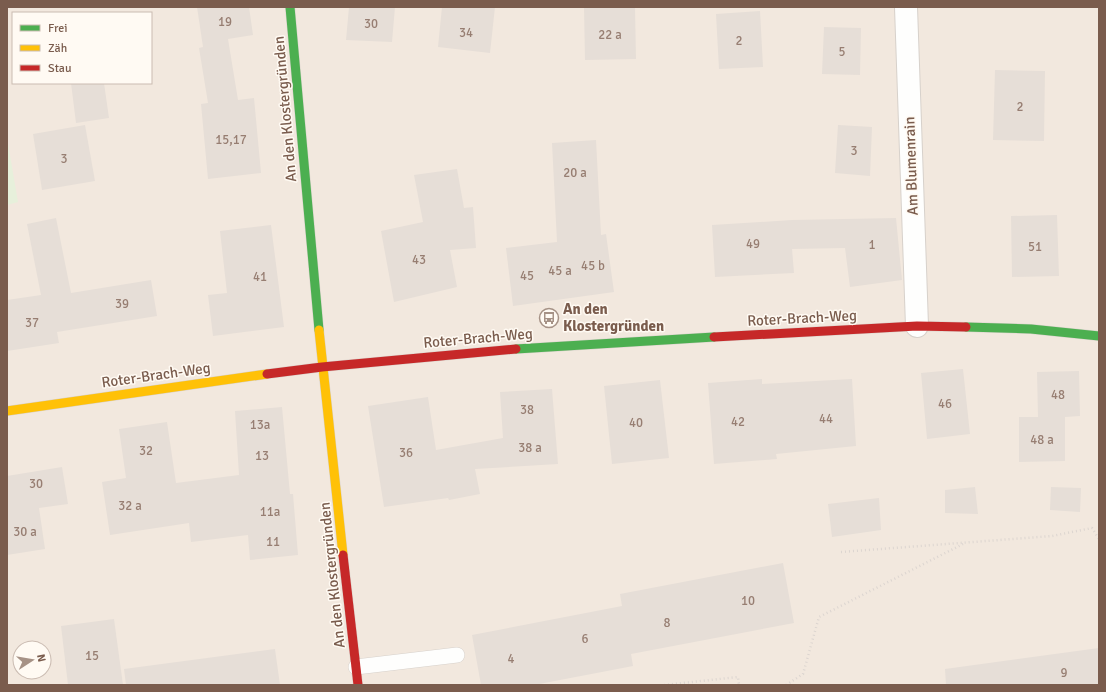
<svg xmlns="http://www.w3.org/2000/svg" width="1106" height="692" font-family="Signika,sans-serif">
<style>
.residential{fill:#f2e8de;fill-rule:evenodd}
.green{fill:#e7f0db}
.building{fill:#e6ded7}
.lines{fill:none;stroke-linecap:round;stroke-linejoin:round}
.lane-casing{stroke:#d7d1cb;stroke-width:16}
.street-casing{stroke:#d7d1cb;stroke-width:24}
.fast-casing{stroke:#d9d2cb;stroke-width:10}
.slow-casing{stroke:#d9d2cb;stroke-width:10}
.jam-casing{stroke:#d9d2cb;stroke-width:10}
.path{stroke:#dcd5d0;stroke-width:2.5;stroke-dasharray:1 3;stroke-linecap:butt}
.lane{stroke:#fefefd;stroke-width:15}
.street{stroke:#fefefd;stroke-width:22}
.fast{stroke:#4caf50;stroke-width:9}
.slow{stroke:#ffc107;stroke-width:9}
.jam{stroke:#c62828;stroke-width:9}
.labels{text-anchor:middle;stroke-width:3;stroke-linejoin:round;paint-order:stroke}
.number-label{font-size:13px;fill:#977e72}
.street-label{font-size:15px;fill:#7a5c4d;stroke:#fffaf3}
.poi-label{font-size:15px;font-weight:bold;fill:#7a5c4d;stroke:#fffaf3;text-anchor:start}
</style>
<rect width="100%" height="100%" fill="#f9f5f0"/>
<path class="residential" d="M 7,7 L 1099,7 L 1099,685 L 7,685 ZM 13,13 L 151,13 L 151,83 L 13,83 ZM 20,648 L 44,648 L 44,672 L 20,672 Z"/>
<polygon class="green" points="7,138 18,202 7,205"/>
<g class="building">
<polygon points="197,7 249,7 253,35 228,39 238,100 254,98 261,173 208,179 201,104 208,103 199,48 203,47"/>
<polygon points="349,7 395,7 392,42 346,40"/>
<polygon points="442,7 495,7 490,53 438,47"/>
<polygon points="635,7 636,59 585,60 584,8"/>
<polygon points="760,11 763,67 719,69 716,14"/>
<polygon points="824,27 861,28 860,75 822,74"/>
<polygon points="995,70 1045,71 1044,141 993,140"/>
<polygon points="71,83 104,83 109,118 76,123"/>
<polygon points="85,125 95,181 42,190 33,134"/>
<polygon points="838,125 872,127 870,176 835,173"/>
<polygon points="596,140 601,235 606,234 614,292 513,306 506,248 557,242 552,143"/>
<polygon points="457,169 464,208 473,207 476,248 450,250 457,287 394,302 381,231 423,222 414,175"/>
<polygon points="1057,215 1059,276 1012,277 1011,216"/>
<polygon points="56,218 71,293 151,280 157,316 57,332 59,343 7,351 7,300 41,295 27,224"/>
<polygon points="896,218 902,280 850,287 845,248 792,249 794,273 715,277 712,225 792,220"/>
<polygon points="271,225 284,327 213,336 208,295 227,293 220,231"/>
<polygon points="963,369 970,434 927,439 921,373"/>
<polygon points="1079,371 1080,416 1065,417 1065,461 1019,462 1019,417 1038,417 1037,372"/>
<polygon points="762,379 762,384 852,379 856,446 776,454 777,459 714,464 708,383"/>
<polygon points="660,380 669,458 612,464 604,386"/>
<polygon points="552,389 558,464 475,469 480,494 449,500 448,498 384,507 368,406 428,397 436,450 503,438 500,392"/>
<polygon points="282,407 290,494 293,494 298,555 250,560 248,535 191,542 189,523 110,535 102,482 126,478 119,429 167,422 176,483 239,475 235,411"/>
<polygon points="62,467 68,504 39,508 45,549 7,555 7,476"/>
<polygon points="975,487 978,514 945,513 945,490"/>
<polygon points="1051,487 1081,488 1080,512 1050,510"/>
<polygon points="879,498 881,530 832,537 828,504"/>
<polygon points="783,563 794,623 631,654 633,666 534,685 481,685 472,635 622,606 620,594"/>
<polygon points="114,619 123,685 68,685 61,626"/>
<polygon points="1099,648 1099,685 946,685 945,669"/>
<polygon points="275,649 280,685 126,685 124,669"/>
</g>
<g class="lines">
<g class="lane-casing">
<polyline id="lane" points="356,667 457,655"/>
</g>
<g class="street-casing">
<polyline id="street" points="906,7 917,326"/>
</g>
<g class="fast-casing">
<g id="fast">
<polyline points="290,7 319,330"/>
<polyline points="966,327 1031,329 1099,336"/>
<polyline points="516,349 714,337"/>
</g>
</g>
<g class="slow-casing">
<g id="slow">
<polyline points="319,330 343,555"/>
<polyline points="7,411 267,374"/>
</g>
</g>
<g class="jam-casing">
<g id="jam">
<polyline points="714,337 917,326 966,327"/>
<polyline points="267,374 322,367 516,349"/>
<polyline points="343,555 358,685"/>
</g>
</g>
<g class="path">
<polyline points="841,552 1052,536 1092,528 1099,539"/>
<polyline points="664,685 738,677 739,685"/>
<polyline points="786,685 803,674 819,617 963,544"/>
</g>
<use href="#lane" class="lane"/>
<use href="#street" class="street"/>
<use href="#fast" class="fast"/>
<use href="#slow" class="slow"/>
<use href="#jam" class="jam"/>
</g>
<defs>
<g id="bus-ring" transform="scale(1)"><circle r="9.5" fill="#fffaf3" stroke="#a69286" stroke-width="1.5"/><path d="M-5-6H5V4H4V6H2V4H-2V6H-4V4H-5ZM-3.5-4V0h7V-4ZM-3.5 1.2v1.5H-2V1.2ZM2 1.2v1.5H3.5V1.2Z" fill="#a69286"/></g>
</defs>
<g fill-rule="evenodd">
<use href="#bus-ring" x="549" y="318"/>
</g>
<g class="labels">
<g class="number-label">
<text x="225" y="26">19</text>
<text x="371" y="28">30</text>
<text x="466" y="37">34</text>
<text x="610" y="39">22 a</text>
<text x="739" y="45">2</text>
<text x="842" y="56">5</text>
<text x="1020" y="111">2</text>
<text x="231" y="144">15,17</text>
<text x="854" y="155">3</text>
<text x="64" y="163">3</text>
<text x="575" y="177">20 a</text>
<text x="753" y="248">49</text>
<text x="872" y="249">1</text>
<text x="1035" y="251">51</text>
<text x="419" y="264">43</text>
<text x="593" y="270">45 b</text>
<text x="560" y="275">45 a</text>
<text x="527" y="280">45</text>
<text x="260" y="281">41</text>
<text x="122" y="308">39</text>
<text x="32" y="327">37</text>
<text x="1058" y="399">48</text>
<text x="945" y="408">46</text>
<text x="527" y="414">38</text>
<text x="826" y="423">44</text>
<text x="738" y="426">42</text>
<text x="636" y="427">40</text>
<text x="260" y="429">13a</text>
<text x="1042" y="444">48 a</text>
<text x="530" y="452">38 a</text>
<text x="146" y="455">32</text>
<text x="406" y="457">36</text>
<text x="262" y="460">13</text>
<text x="36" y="488">30</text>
<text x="130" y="510">32 a</text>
<text x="270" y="516">11a</text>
<text x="25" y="536">30 a</text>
<text x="273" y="546">11</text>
<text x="748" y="605">10</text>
<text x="667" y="627">8</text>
<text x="585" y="643">6</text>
<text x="92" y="660">15</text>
<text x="511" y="663">4</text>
<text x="1064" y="677">9</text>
</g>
<g class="street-label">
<text transform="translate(285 109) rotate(-95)" y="5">An den Klostergründen</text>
<text transform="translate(911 166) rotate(-92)" y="5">Am Blumenrain</text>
<text transform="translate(802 318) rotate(-3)" y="5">Roter-Brach-Weg</text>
<text transform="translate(478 338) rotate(-5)" y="5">Roter-Brach-Weg</text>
<text transform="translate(156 375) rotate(-8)" y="5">Roter-Brach-Weg</text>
<text transform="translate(332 575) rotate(-96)" y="5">An den Klostergründen</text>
</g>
<g class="poi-label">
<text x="563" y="314">An den<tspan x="563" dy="17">Klostergründen</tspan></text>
</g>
</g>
<rect width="1106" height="692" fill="none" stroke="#7a5c4d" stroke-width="16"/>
<rect x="12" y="12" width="140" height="72" fill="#fffaf3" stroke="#cabbb1"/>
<rect x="20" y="25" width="20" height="6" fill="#4caf50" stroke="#cabbb1"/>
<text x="48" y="32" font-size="12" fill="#7a5c4d">Frei</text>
<rect x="20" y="45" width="20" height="6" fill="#ffc107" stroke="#cabbb1"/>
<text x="48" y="52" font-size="12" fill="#7a5c4d">Zäh</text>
<rect x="20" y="65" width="20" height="6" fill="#c62828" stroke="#cabbb1"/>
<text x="48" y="72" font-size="12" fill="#7a5c4d">Stau</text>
<g transform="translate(32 660) rotate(78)"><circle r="19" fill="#fffaf3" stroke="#cabbb1"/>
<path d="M0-3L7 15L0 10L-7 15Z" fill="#a69286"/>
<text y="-6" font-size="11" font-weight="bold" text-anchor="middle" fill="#7a5c4d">N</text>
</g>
</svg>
